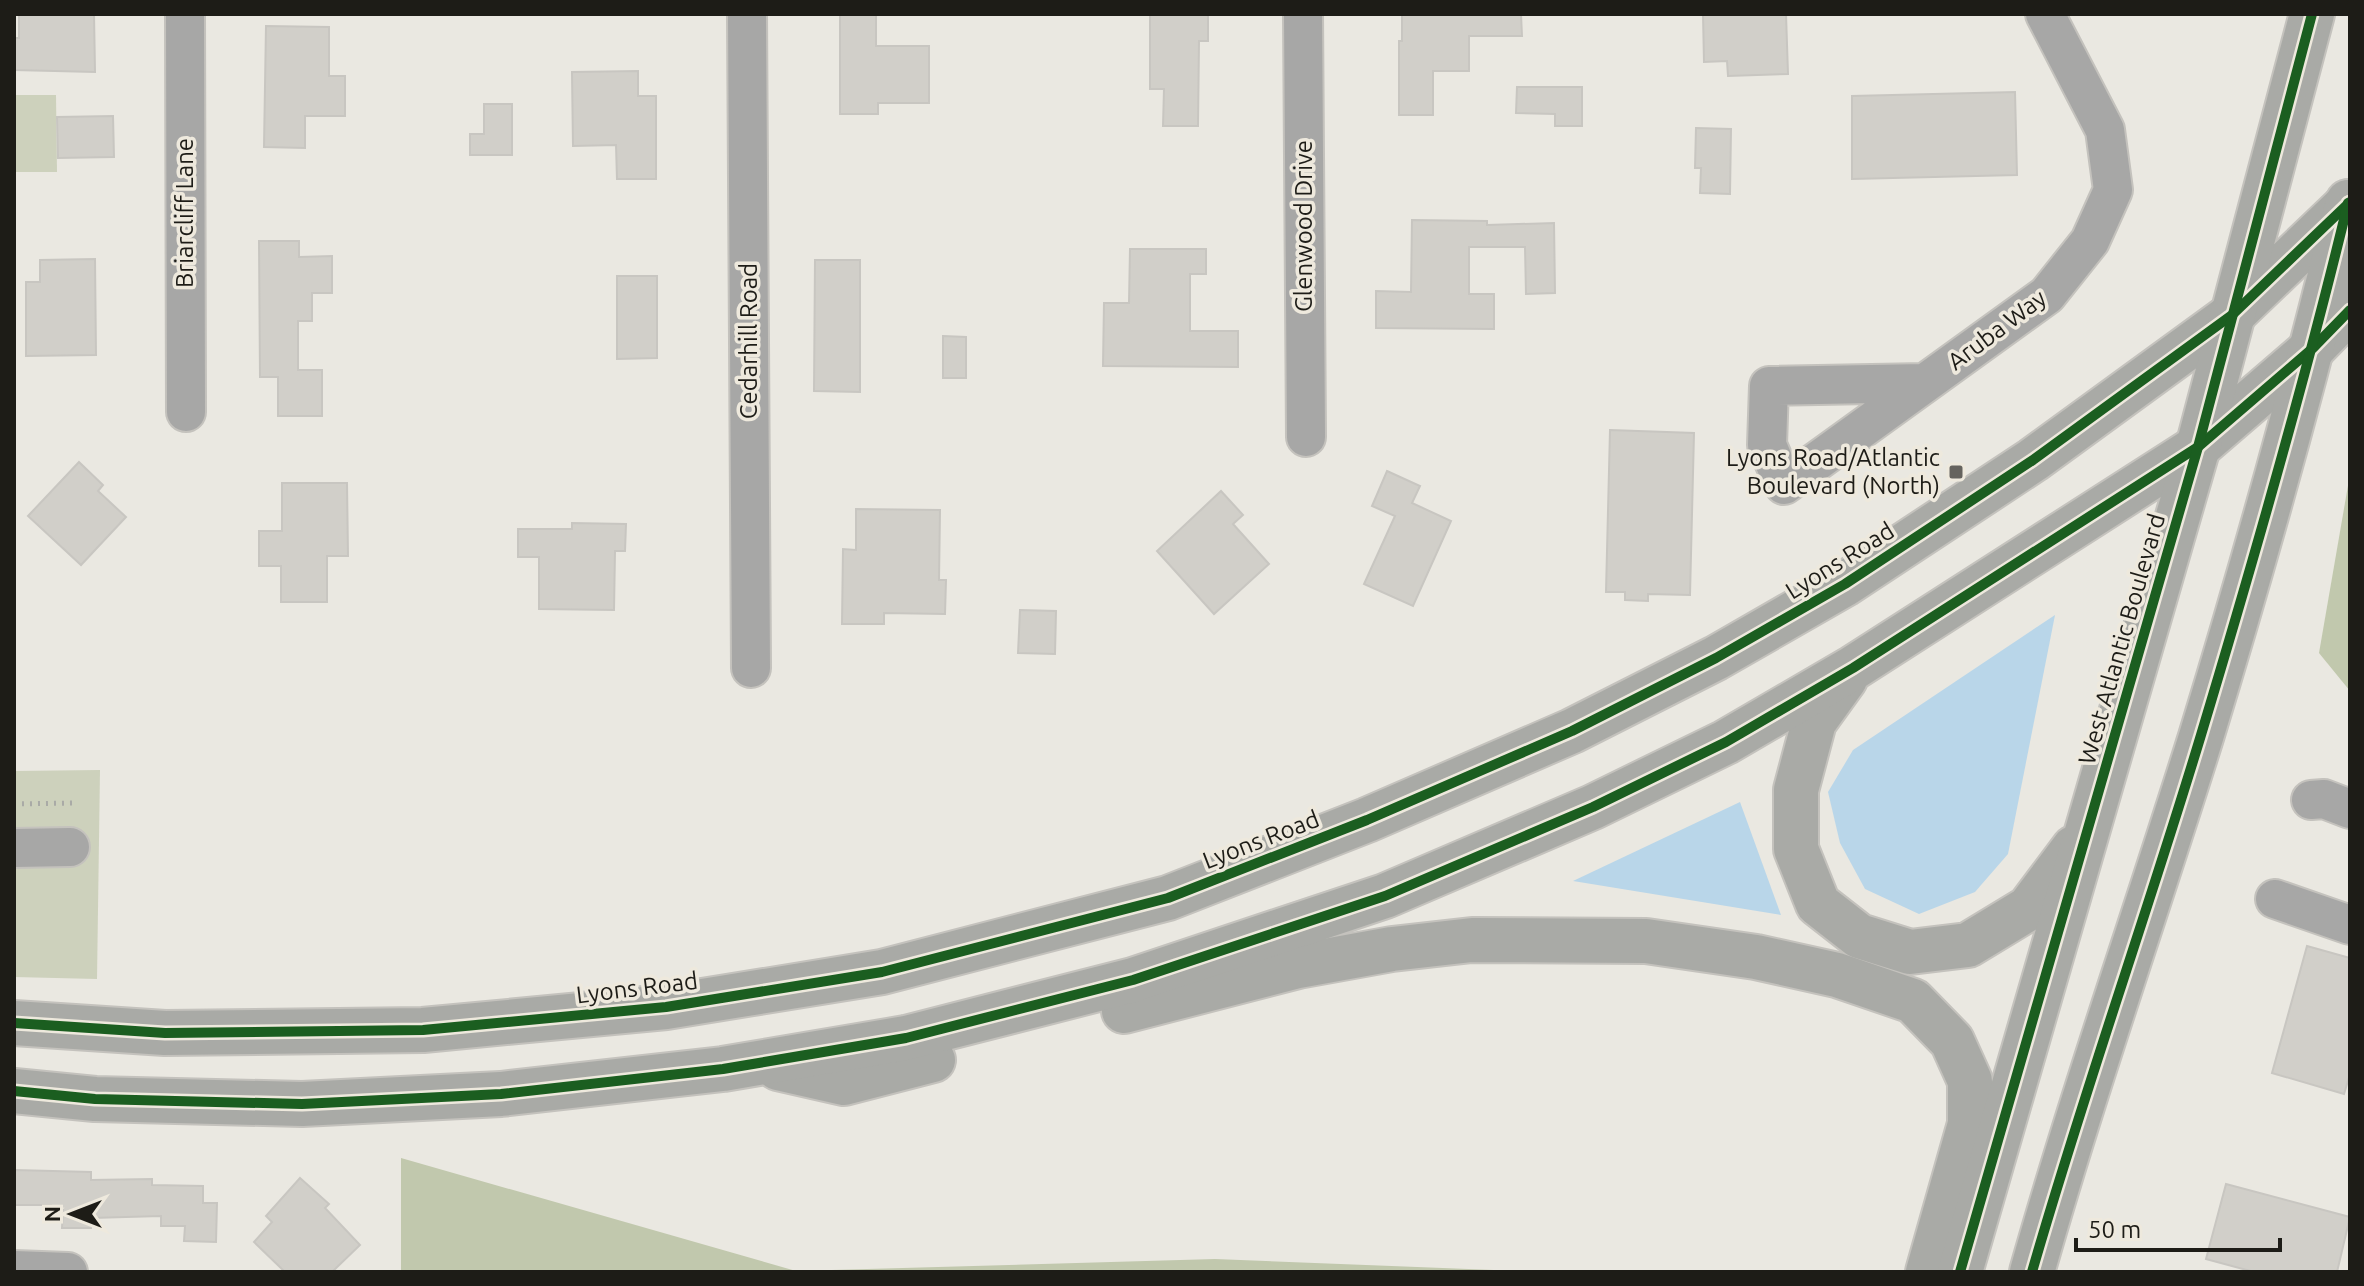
<svg xmlns="http://www.w3.org/2000/svg" width="2364" height="1286" font-family="Ubuntu,sans-serif">
<style>
.green{fill:#cdd1bc}
.forest{fill:#c1c8ad}
.water{fill:#b9d6e9}
.building{fill:#d1cfc9;stroke:#c8c6c1;stroke-width:2}
.lines{fill:none;stroke-linecap:round;stroke-linejoin:round}
.minor-casing{stroke:#c4c2bd;stroke-width:42}
.major-casing{stroke:#c4c2bd;stroke-width:48}
.path{stroke:#a9aaa6;stroke-width:5;stroke-dasharray:2 6;stroke-linecap:butt}
.minor{stroke:#a7a7a6;stroke-width:38}
.major{stroke:#a9aaa6;stroke-width:44}
.cycleway-casing{stroke:#eee9dd;stroke-width:15}
.cycleway{stroke:#1b5e20;stroke-width:10}
.poi-dot{fill:#65635e;stroke:#eee9dd;stroke-width:3}
.labels{text-anchor:middle;stroke-width:7;stroke-linejoin:round;paint-order:stroke}
.street-label{font-size:24px;fill:#1d1c17;stroke:#eee9dd}
.poi-label{font-size:24px;fill:#1d1c17;stroke:#eee9dd;text-anchor:end}
</style>
<rect width="100%" height="100%" fill="#eae8e1"/>
<g class="green">
<polygon points="14,95 56,95 57,172 14,172"/>
<polygon points="100,770 97,979 14,977 14,771"/>
</g>
<g class="forest">
<polygon points="2350,474 2350,691 2319,653"/>
<polygon points="401,1158 796,1271 1215,1259 1542,1272 401,1272"/>
</g>
<g class="water">
<polygon points="2055,615 2008,854 1975,892 1919,914 1865,889 1840,843 1828,792 1853,750"/>
<polygon points="1740,802 1781,915 1573,881"/>
</g>
<g class="building">
<polygon points="19,14 94,14 95,72 14,70 14,38 19,38"/>
<polygon points="840,14 876,14 876,46 929,46 929,103 878,103 878,114 840,114"/>
<polygon points="1150,14 1208,14 1208,41 1199,41 1198,126 1163,126 1164,89 1150,89"/>
<polygon points="1402,14 1521,14 1522,36 1469,36 1469,71 1433,71 1433,115 1399,115 1399,41 1402,41"/>
<polygon points="1703,14 1786,14 1788,74 1728,76 1727,61 1704,62"/>
<polygon points="266,26 329,27 329,76 345,76 345,116 305,116 305,148 264,147"/>
<polygon points="638,71 638,96 656,96 656,179 617,179 616,145 573,146 572,72"/>
<polygon points="1517,87 1582,87 1582,126 1555,126 1555,114 1516,113"/>
<polygon points="2015,92 2017,175 1852,179 1852,96"/>
<polygon points="484,104 512,104 512,155 470,155 470,134 484,134"/>
<polygon points="113,116 114,157 58,158 57,117"/>
<polygon points="1696,128 1731,129 1730,194 1700,193 1701,168 1695,168"/>
<polygon points="1412,220 1487,221 1487,225 1554,223 1555,293 1526,294 1525,247 1469,247 1469,294 1494,294 1494,329 1376,328 1376,291 1411,292"/>
<polygon points="259,241 299,241 299,257 332,256 332,293 312,293 312,321 298,321 298,370 322,370 322,416 278,416 278,377 260,377"/>
<polygon points="1130,249 1206,249 1206,274 1190,274 1190,331 1238,331 1238,367 1103,366 1104,303 1129,303"/>
<polygon points="95,259 96,355 26,356 26,282 40,282 40,260"/>
<polygon points="815,260 860,260 860,392 814,391"/>
<polygon points="617,276 657,276 657,358 617,359"/>
<polygon points="943,336 966,337 966,378 943,378"/>
<polygon points="1610,430 1694,433 1690,595 1648,594 1648,601 1625,600 1625,592 1606,592"/>
<polygon points="79,462 103,485 98,491 126,517 81,565 28,516"/>
<polygon points="1387,471 1420,486 1412,503 1451,521 1413,606 1364,584 1395,516 1372,506"/>
<polygon points="282,483 347,483 348,556 327,556 327,602 281,602 281,566 259,566 259,531 282,531"/>
<polygon points="1221,491 1243,515 1233,524 1269,564 1214,614 1157,551"/>
<polygon points="856,509 940,510 939,580 946,580 945,614 884,613 884,624 842,624 843,549 856,550"/>
<polygon points="572,523 626,524 625,551 615,551 614,610 539,609 539,557 518,557 518,529 572,529"/>
<polygon points="1020,610 1056,611 1055,654 1018,653"/>
<polygon points="2307,946 2350,958 2350,1074 2344,1094 2272,1073"/>
<polygon points="14,1170 91,1172 91,1180 152,1179 152,1185 203,1186 203,1203 217,1203 216,1242 184,1241 185,1226 161,1226 161,1216 91,1218 91,1228 62,1228 63,1210 51,1210 51,1205 14,1205"/>
<polygon points="300,1178 329,1204 325,1208 360,1245 332,1272 285,1272 254,1242 272,1222 266,1216"/>
<polygon points="2226,1184 2350,1217 2337,1272 2254,1272 2206,1259"/>
</g>
<g class="lines">
<g class="minor-casing">
<g id="minor">
<polyline points="185,14 186,412"/>
<polyline points="747,14 751,668"/>
<polyline points="1303,14 1306,437"/>
<polyline points="1925,383 1769,386 1767,445 1784,485 2047,295 2090,241 2113,190 2105,130 2045,14"/>
<polyline points="2311,800 2324,799 2350,809"/>
<polyline points="14,848 70,847"/>
<polyline points="2275,899 2350,925"/>
<polyline points="14,1270 68,1272"/>
</g>
</g>
<g class="major-casing">
<g id="major">
<polyline points="1845,679 1814,722 1796,790 1796,849 1818,904 1859,936 1910,952 1968,945 2029,908 2074,848"/>
<polyline points="1124,1011 1298,966 1392,949 1472,940 1646,941 1756,957 1837,975 1913,1001 1952,1041 1970,1081 1970,1124 1928,1272"/>
<polyline points="14,1023 165,1033 423,1030 666,1007 882,972 1168,898 1367,820 1572,731 1716,658 1845,584 2033,460 2232,315 2350,202"/>
<polyline points="778,1068 844,1083 933,1060"/>
<polyline points="14,1091 95,1099 302,1104 501,1094 723,1069 906,1038 1133,980 1385,896 1593,807 1726,742 1853,668 2198,447 2313,348 2350,310"/>
<polyline points="1960,1272 2198,447 2312,14"/>
<path d="M 2032,1272 C 2083,1092 2145,916 2201,737 C 2255,560 2305,381 2348,202"/>
</g>
</g>
<polyline class="path" points="14,804 73,803"/>
<use href="#minor" class="minor"/>
<use href="#major" class="major"/>
<g class="cycleway-casing">
<g id="cycleway">
<polyline points="14,1023 165,1033 423,1030 666,1007 882,972 1168,898 1367,820 1572,731 1716,658 1845,584 2033,460 2232,315 2350,202"/>
<polyline points="14,1091 95,1099 302,1104 501,1094 723,1069 906,1038 1133,980 1385,896 1593,807 1726,742 1853,668 2198,447 2313,348 2350,310"/>
<polyline points="1960,1272 2198,447 2312,14"/>
<path d="M 2032,1272 C 2084,1091 2147,914 2201,735 C 2254,559 2305,382 2348,203"/>
</g>
</g>
<use href="#cycleway" class="cycleway"/>
</g>
<rect class="poi-dot" x="1948" y="464" width="16" height="16" rx="4"/>
<g class="labels">
<g class="street-label">
<text transform="translate(185 213) rotate(-90)" y="8">Briarcliff Lane</text>
<text transform="translate(1304 226) rotate(-90)" y="8">Glenwood Drive</text>
<text transform="translate(1997 330) rotate(-37)" y="8">Aruba Way</text>
<text transform="translate(749 341) rotate(-90)" y="8">Cedarhill Road</text>
<text transform="translate(1840 561) rotate(-32)" y="8">Lyons Road</text>
<text transform="translate(2122 639) rotate(-74)" y="8">West Atlantic Boulevard</text>
<text transform="translate(1261 840) rotate(-21)" y="8">Lyons Road</text>
<text transform="translate(637 988) rotate(-7)" y="8">Lyons Road</text>
</g>
<g class="poi-label">
<text x="1940" y="466">Lyons Road/Atlantic<tspan x="1940" dy="28">Boulevard (North)</tspan></text>
</g>
</g>
<rect width="2364" height="1286" fill="none" stroke="#1d1c17" stroke-width="32"/>
<g transform="translate(72 1214) rotate(270)" stroke="#eee9dd" stroke-width="6" paint-order="stroke">
<path d="M0-6L14 30L0 20L-14 30Z" fill="#1d1c17"/>
<text y="-12" font-size="22" font-weight="bold" text-anchor="middle" fill="#1d1c17">N</text>
</g>
<path d="M2076 1238v12h204v-12" fill="none" stroke="#1d1c17" stroke-width="4"/>
<text x="2088" y="1238" font-size="24" fill="#1d1c17" stroke="#eee9dd" stroke-width="6" paint-order="stroke">50 m</text>
</svg>
